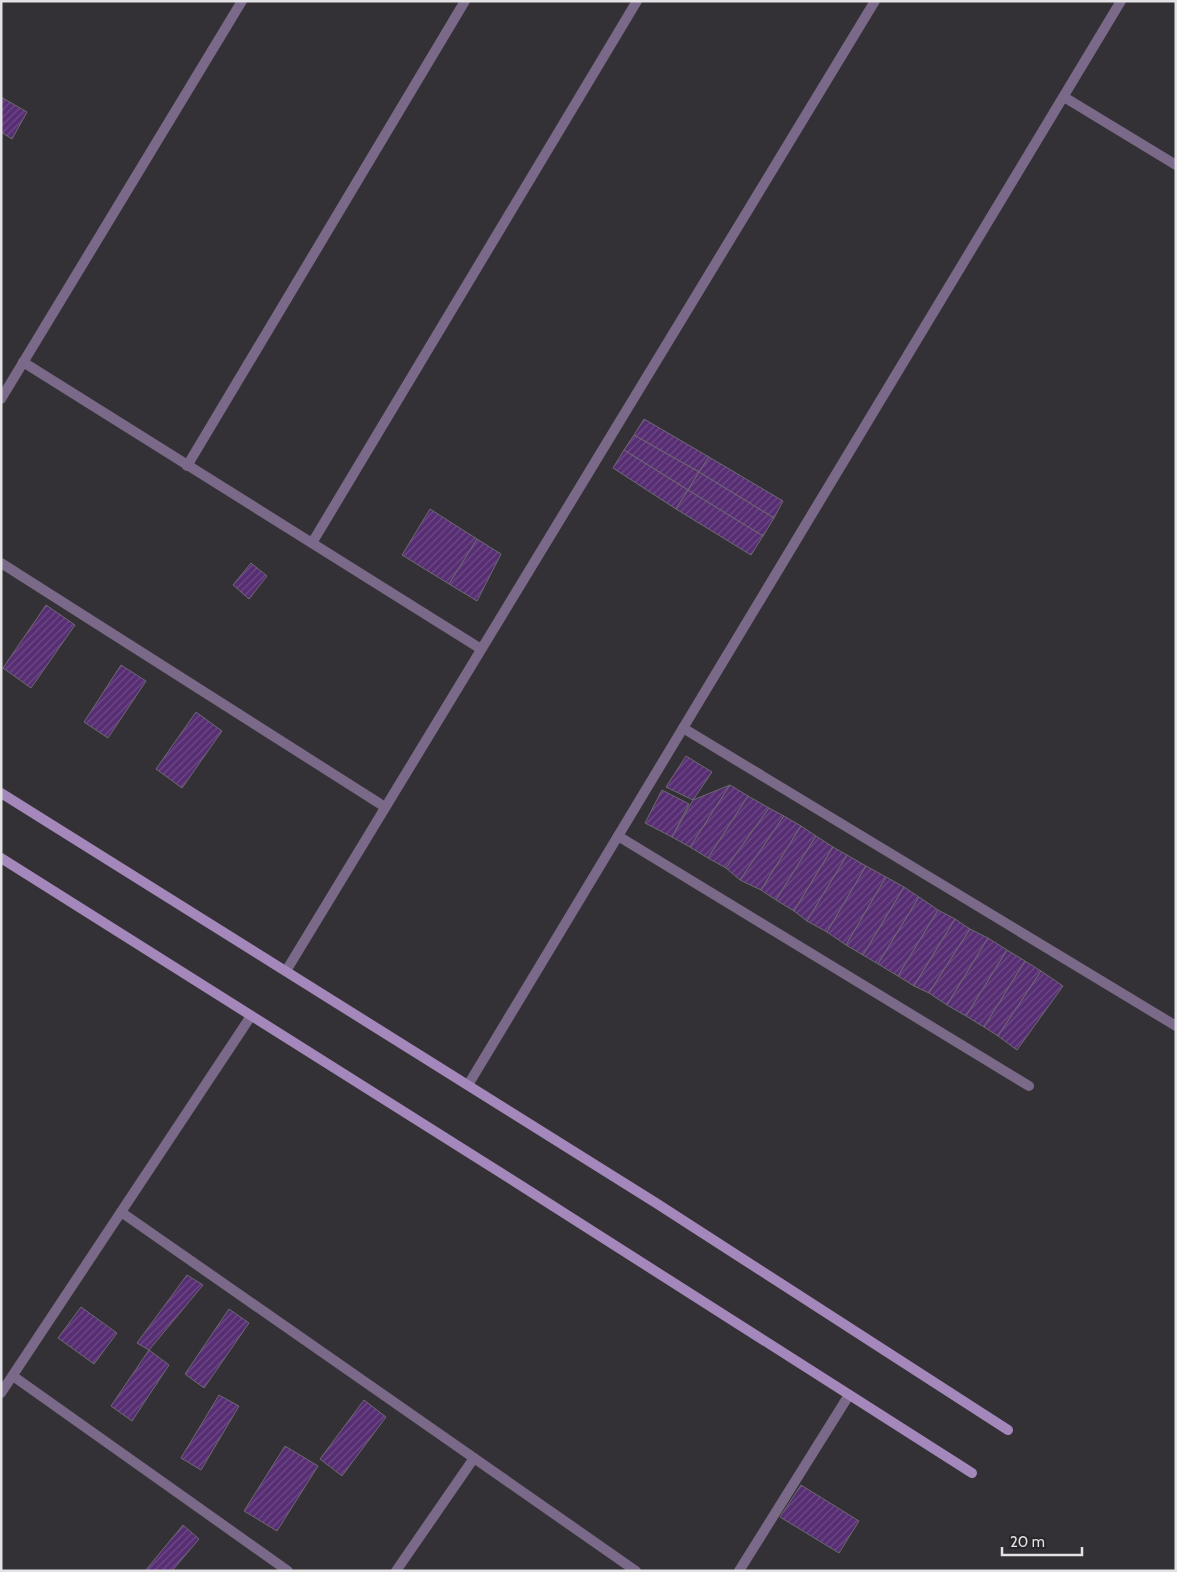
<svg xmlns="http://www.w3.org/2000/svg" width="1177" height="1572" font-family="Cabin,sans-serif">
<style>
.building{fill:url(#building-hatch);stroke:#6c6a6e}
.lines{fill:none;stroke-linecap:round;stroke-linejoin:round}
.street{stroke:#7b698a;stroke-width:10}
.secondary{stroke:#a487bb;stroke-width:10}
</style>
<defs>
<pattern id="building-hatch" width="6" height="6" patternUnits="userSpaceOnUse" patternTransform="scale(1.25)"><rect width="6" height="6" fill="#572d73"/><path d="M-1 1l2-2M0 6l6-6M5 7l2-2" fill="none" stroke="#6f4b87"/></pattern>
</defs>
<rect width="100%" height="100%" fill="#333135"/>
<g class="building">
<polygon points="1,97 27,112 12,139 1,132"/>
<polygon points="644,419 709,457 699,472 634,435"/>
<polygon points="634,435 699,472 688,490 624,450"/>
<polygon points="624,450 688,490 676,509 613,468"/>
<polygon points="709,457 783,501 774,518 699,472"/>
<polygon points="699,472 774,518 763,536 688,490"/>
<polygon points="688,490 763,536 751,555 676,509"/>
<polygon points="430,509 477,539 449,584 402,555"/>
<polygon points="477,539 501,554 477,601 449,584"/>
<polygon points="251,563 267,576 249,599 233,585"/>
<polygon points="46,605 75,625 31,688 3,668"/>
<polygon points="121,665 146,681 108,738 84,722"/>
<polygon points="196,712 222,731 182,788 156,769"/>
<polygon points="686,756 712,772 693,800 666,787"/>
<polygon points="730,785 690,847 672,837 693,800"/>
<polygon points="730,785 748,796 708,858 690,847"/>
<polygon points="662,790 689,804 672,837 645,823"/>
<polygon points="748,796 769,808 726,868 708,858"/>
<polygon points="769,808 784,816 740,880 726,868"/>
<polygon points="784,816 801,826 761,890 740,880"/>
<polygon points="801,826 816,836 776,900 761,890"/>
<polygon points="816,836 833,847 794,911 776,900"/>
<polygon points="833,847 847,855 807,921 794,911"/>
<polygon points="847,855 866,866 827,932 807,921"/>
<polygon points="866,866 886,877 846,945 827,932"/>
<polygon points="886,877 904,887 863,955 846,945"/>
<polygon points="904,887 919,897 878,964 863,955"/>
<polygon points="919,897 938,910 898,976 878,964"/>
<polygon points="938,910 955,919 914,986 898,976"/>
<polygon points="955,919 970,929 929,993 914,986"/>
<polygon points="970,929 988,938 947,1005 929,993"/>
<polygon points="988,938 1007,950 966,1016 947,1005"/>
<polygon points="1007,950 1025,961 984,1027 966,1016"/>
<polygon points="1025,961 1041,971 998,1036 984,1027"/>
<polygon points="1041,971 1063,986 1017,1050 998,1036"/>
<polygon points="187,1275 203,1285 149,1350 137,1343"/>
<polygon points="81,1307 117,1333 94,1364 58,1338"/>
<polygon points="229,1309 249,1323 204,1388 185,1374"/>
<polygon points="149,1350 169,1365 132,1421 111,1406"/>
<polygon points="219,1395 239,1406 201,1470 181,1458"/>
<polygon points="364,1400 386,1417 342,1476 320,1459"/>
<polygon points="285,1446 318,1466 277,1531 244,1511"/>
<polygon points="801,1485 859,1521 839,1553 780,1517"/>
<polygon points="183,1525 199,1539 172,1571 145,1571"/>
</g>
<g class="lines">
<g class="street">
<polyline points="1064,97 1176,165"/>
<polyline points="23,362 481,649"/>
<polyline points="1,399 242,1"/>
<polyline points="187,466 465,1"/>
<polyline points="312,543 637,1"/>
<polyline points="1,563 385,807"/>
<polyline points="683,728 1176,1026"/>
<polyline points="618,836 1029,1086"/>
<polyline points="286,971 875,1"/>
<polyline points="468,1085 1121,1"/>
<polyline points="121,1212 636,1571"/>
<polyline points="13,1376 288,1571"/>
<polyline points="1,1393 251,1016"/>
<polyline points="396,1571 474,1458"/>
<polyline points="739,1571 849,1395"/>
</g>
<g class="secondary">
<polyline points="1,793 656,1203 1008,1430"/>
<polyline points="1,858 520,1185 972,1473"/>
</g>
</g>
<rect width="1177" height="1572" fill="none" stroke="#e3e2e4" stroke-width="5"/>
<path d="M1002 1547v8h80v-8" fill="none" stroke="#e3e2e4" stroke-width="2.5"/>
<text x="1010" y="1547" font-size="15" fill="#e3e2e4" stroke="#29272b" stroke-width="4" paint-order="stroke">20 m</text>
</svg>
